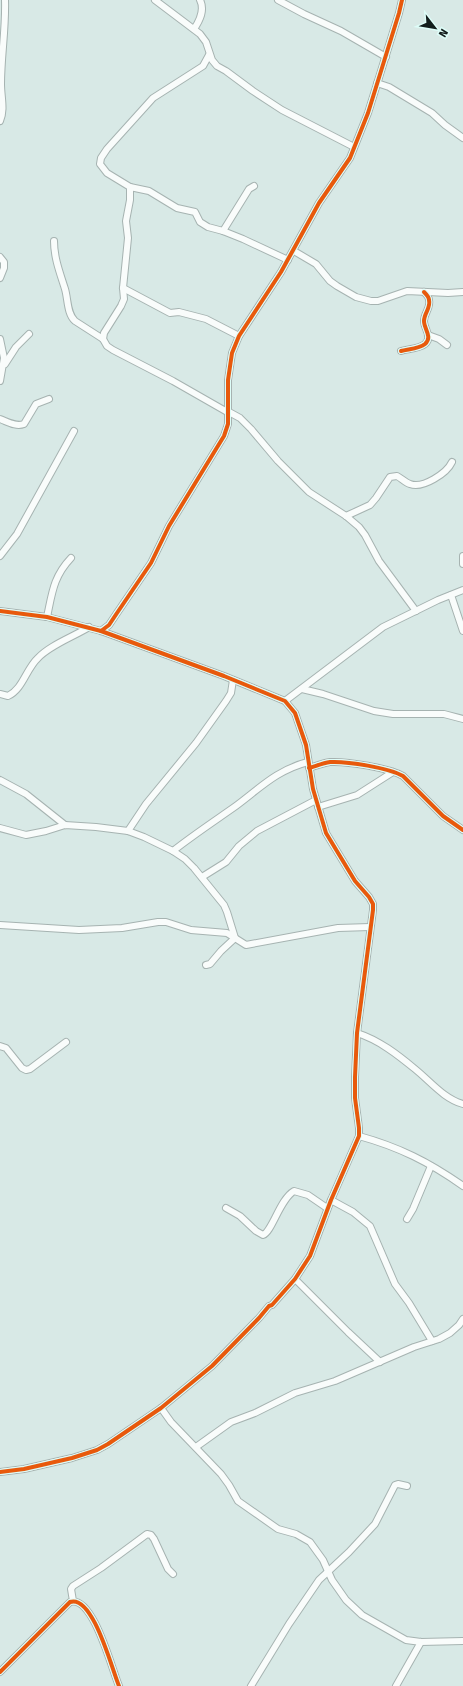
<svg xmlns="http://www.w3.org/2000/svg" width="463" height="1686" font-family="'Fira Sans',sans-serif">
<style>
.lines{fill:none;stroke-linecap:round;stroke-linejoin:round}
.street-casing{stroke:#a6b3b1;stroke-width:8}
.street{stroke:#f9fcfb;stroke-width:6}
.cycleway-casing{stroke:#defdf8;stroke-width:6}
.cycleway{stroke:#e8590c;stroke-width:4}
</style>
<rect width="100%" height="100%" fill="#d8e9e6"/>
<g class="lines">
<g class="street-casing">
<g id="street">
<polyline points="155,0 200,34 206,42 212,60 217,66 226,71 253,91 282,110 354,147"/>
<polyline points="278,0 304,14 341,31 386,57"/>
<path d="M 194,29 C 200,20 205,10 200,0"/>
<polyline points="209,55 203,66 153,98 107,149 101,158 100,164 107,173 130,187 149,191 177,208 195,212 200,222 208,227 223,231 243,239 288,260"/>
<polyline points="377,83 389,87 432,113 445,125 463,138"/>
<path d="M 0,121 C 5,110 1,97 1,84 C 1,56 6,28 5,0"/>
<polyline points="130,187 130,200 126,221 128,238 123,288 124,299 121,306 104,333 103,339 107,346 113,350 173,381 229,413"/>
<polyline points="223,231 249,189 254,186"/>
<path d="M 54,241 C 54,258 60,273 65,289 C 68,299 67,314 75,321 L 103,339"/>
<polyline points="294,251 316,264 330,281 337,286 356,297 371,301 378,301 407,291 448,293 463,292"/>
<polyline points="0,257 4,262 4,268 0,278"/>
<polyline points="123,288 170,313 179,312 206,319 239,336"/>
<polyline points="428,335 439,339 447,345"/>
<polyline points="0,339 4,358 0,381"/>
<path d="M 401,351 C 407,349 419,349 425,344 C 433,337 424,329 424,321 C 424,313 431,308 429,300 C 429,297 426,294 424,292"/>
<polyline points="5,364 16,347 29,334"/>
<polyline points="229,412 240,418 251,429 278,461 309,492 346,516 359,527 365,535 379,561 416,611"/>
<path d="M 0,419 C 8,422 16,427 24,424 L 36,404 L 49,399"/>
<path d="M 346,516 L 370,505 L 376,498 L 390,477 L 397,476 C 401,478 406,483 410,484 C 423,489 447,473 452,462"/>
<polyline points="0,556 17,534 74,431"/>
<polyline points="463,556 463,564"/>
<polyline points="451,595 463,631"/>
<polyline points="0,611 47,617 101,631 224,676 285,701 295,713 306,745 313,789 326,833 355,881 369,897 373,904 373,910 357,1033 355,1077 355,1098 359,1128 359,1136 331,1200 310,1256 295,1279 272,1305 269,1306 259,1318 212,1366 161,1408 108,1444 97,1450 72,1458 24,1469 0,1472"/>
<path d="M 47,617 C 52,594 53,577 71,558"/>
<polyline points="101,631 109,625 117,613 151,563 169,526 224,436 228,424 228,380 232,353 239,336 281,272 319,203 350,158 368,113 399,13 402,0"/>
<polyline points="302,689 323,694 374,711 393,714 444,714 463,719"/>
<path d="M 0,694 L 8,696 C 23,689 26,669 38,658 C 50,645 73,637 89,627"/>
<polyline points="285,701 383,627 438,600 463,590"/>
<path d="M 309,768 C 316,766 323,763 330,762 C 347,761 389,768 403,776 L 443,816 L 463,830"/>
<polyline points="0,780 26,794 65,825"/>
<polyline points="318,807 357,795 393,772"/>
<polyline points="0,828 26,835 46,831 65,825 96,827 128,831 144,837 173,851 185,859 194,868 224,905 227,912 235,938 221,951 210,964 206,965"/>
<polyline points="128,831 146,804 196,743 226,701 231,693 233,680"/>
<path d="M 173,851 C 192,836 213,822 233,808 C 258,790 276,770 308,762"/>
<polyline points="202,877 226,862 239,846 257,831 316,800"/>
<polyline points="0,925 79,930 122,928 158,922 166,922 191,930 227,933 246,945 338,928 370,927"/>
<path d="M 357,1033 C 379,1040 398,1055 415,1069 C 430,1081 444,1099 463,1104"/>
<polyline points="0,1046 6,1048 22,1068 26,1070 30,1069 66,1042"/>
<path d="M 359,1136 C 399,1147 429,1162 463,1186"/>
<polyline points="331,1200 353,1212 370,1226 395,1284 409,1303 432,1341"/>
<path d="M 226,1208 L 240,1216 L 256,1231 L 263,1235 C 272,1232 280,1199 294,1191 L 308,1195 L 327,1208"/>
<polyline points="407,1219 413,1209 431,1166"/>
<polyline points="295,1279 348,1332 380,1362"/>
<polyline points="161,1408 171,1422 221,1474 229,1485 238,1501 278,1529 296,1534 310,1542 323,1560 332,1580 346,1600 362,1615 406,1640 421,1642 463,1641"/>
<polyline points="196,1447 231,1422 255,1413 295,1393 335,1381 414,1347 439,1339 450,1333 459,1325 463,1319"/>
<polyline points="73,1601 71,1589 73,1586 101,1568 147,1534 151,1535 154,1539 168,1569 173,1574"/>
<path d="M 0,1672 L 70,1602 C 93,1594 112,1670 119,1686"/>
<polyline points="251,1686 289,1624 319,1580 349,1552 375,1524 395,1485 398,1484 407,1486"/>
<polyline points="396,1686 421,1642"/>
</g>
</g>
<use href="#street" class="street"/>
<g class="cycleway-casing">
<g id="cycleway">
<path d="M 401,351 C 407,349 419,349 425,344 C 433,337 424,329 424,321 C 424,313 431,308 429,300 C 429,297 426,294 424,292"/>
<polyline points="0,611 47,617 101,631 224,676 285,701 295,713 306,745 313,789 326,833 355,881 369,897 373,904 373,910 357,1033 355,1077 355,1098 359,1128 359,1136 331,1200 310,1256 295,1279 272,1305 269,1306 259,1318 212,1366 161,1408 108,1444 97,1450 72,1458 24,1469 0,1472"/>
<polyline points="101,631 109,625 117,613 151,563 169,526 224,436 228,424 228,380 232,353 239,336 281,272 319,203 350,158 368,113 399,13 402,0"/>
<path d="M 309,768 C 316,766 323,763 330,762 C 347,761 389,768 403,776 L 443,816 L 463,830"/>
<path d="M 0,1672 L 70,1602 C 93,1594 112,1670 119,1686"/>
</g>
</g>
<use href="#cycleway" class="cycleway"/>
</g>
<g transform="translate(435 28) rotate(121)" stroke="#defdf8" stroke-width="3" paint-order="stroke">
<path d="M0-3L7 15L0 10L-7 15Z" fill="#121d1c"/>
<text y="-6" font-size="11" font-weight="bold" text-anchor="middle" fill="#121d1c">N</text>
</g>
</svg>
